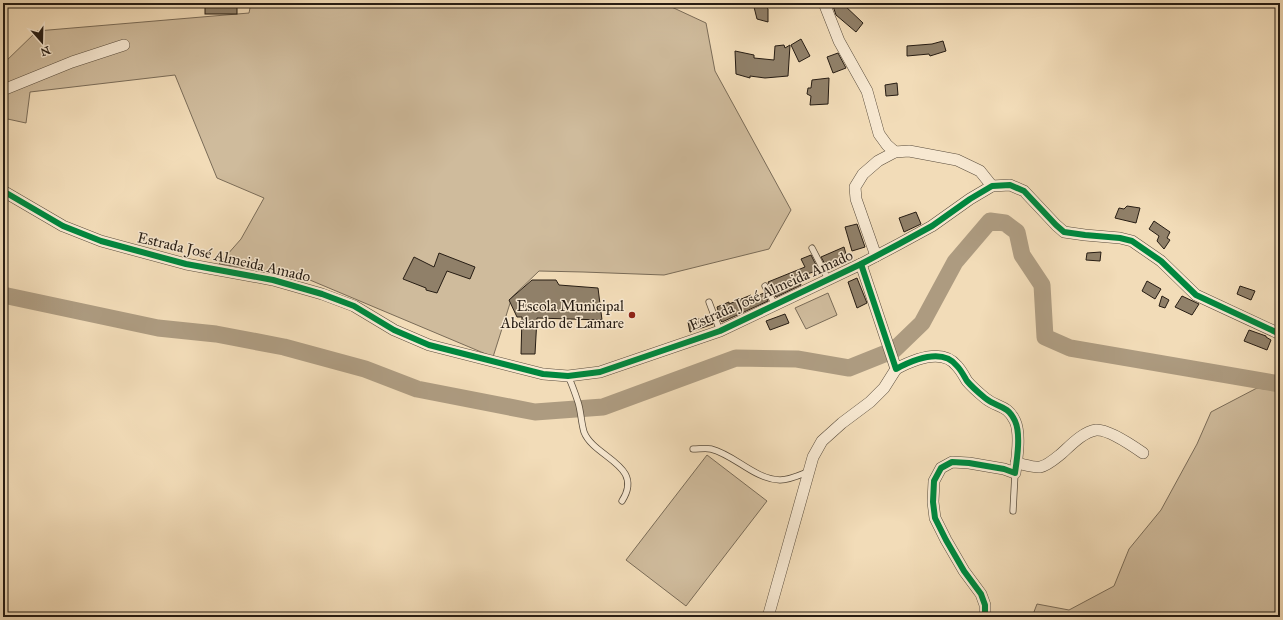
<svg xmlns="http://www.w3.org/2000/svg" width="1283" height="620" font-family="'IM FELL Great Primer',serif">
<style>
.green{fill:#cfbb9c;stroke:#7a6c58}
.lines{fill:none;stroke-linecap:round;stroke-linejoin:round}
.river{stroke:#ad9b80;stroke-width:17}
.building{fill:#908069;stroke:#261c13}
.service-casing{stroke:#594c3c;stroke-width:7}
.minor-casing{stroke:#594c3c;stroke-width:12}
.service{stroke:#f7e8d1;stroke-width:5.5}
.minor{stroke:#f7e8d1;stroke-width:11}
.cycleway-casing{stroke:#f7e8d1;stroke-width:8}
.cycleway{stroke:#00873e;stroke-width:6}
.poi-dot{fill:#8f2418;stroke:#f7e8d1;stroke-width:1.5}
.labels{text-anchor:middle;stroke-width:3;stroke-linejoin:round;paint-order:stroke}
.street-label{font-size:15px;fill:#261c13;stroke:#f7e8d1}
.poi-label{font-size:15px;fill:#261c13;stroke:#f7e8d1;text-anchor:end}
</style>
<rect width="100%" height="100%" fill="#f2dcb8"/>
<filter id="stains"><feTurbulence type="fractalNoise" baseFrequency=".005" numOctaves="4"/><feColorMatrix values="0 0 0 0 .2 0 0 0 0 .09 0 0 0 0 .02 0 0 0 .5 -.17"/></filter>
<radialGradient id="worn" r=".72"><stop offset=".6" stop-color="#630" stop-opacity="0"/><stop offset="1" stop-color="#630" stop-opacity=".3"/></radialGradient>
<g class="green">
<polygon points="251,3 663,3 706,23 715,71 791,210 769,249 664,275 583,272 539,271 512,297 493,357 298,275 219,264 241,239 264,198 217,178 175,75 30,92 26,123 3,118 3,64 37,31 249,13"/>
<polygon points="828,293 837,315 806,329 795,308"/>
<polygon points="1257,388 1280,391 1280,617 1032,617 1037,604 1069,610 1114,586 1129,549 1161,510 1197,444 1211,412"/>
<polygon points="707,455 767,501 686,606 626,560"/>
</g>
<g class="lines">
<polyline class="river" points="3,295 158,328 216,334 284,347 365,369 417,389 535,412 603,407 736,358 797,359 849,368 894,350 922,323 955,262 990,221 1005,223 1017,232 1022,255 1042,285 1045,337 1070,348 1280,384"/>
</g>
<g class="building">
<rect x="205" y="3" width="32" height="11"/>
<polygon points="753,3 764,3 768,9 768,22 757,19"/>
<polygon points="832,3 842,3 863,23 856,32 836,15"/>
<polygon points="801,39 810,56 799,62 791,45"/>
<polygon points="943,41 946,51 930,56 929,54 907,56 907,46 932,44"/>
<polygon points="784,45 785,48 790,45 788,76 765,78 750,76 750,78 736,74 735,51 754,55 754,58 774,60 775,46"/>
<polygon points="838,53 846,68 833,73 827,57"/>
<polygon points="829,78 828,104 810,105 811,96 807,94 808,88 811,88 812,80"/>
<polygon points="897,83 898,95 886,96 885,85"/>
<polygon points="1127,206 1140,208 1136,223 1115,218 1119,208 1124,209"/>
<polygon points="916,212 921,224 904,232 899,218"/>
<polygon points="1154,221 1170,232 1167,238 1170,240 1164,249 1157,241 1159,236 1149,229"/>
<polygon points="857,224 865,247 852,251 845,227"/>
<polygon points="844,247 848,261 837,265 836,262 826,266 821,257"/>
<polygon points="1101,252 1100,261 1086,260 1087,253"/>
<polygon points="439,253 475,267 470,279 447,271 437,293 426,290 426,288 403,279 414,257 434,267"/>
<polygon points="811,255 818,269 816,270 817,271 803,275 804,278 799,279 801,285 776,297 768,282 805,267 801,259"/>
<polygon points="857,278 867,303 857,308 848,282"/>
<polygon points="532,280 556,280 559,285 598,288 602,320 537,318 535,354 521,354 522,317 517,317 509,300"/>
<polygon points="1147,281 1161,289 1155,299 1142,291"/>
<polygon points="1240,286 1255,291 1251,300 1237,294"/>
<polygon points="764,293 768,301 722,322 721,321 717,307 729,302 729,304 751,295 752,298"/>
<polygon points="1162,296 1169,300 1165,308 1159,306"/>
<polygon points="1182,296 1199,304 1192,315 1175,307"/>
<polygon points="785,314 789,323 770,330 766,321"/>
<polygon points="710,316 713,324 690,332 688,322"/>
<polygon points="1249,330 1266,336 1266,337 1271,340 1267,350 1244,341"/>
</g>
<g class="lines">
<g class="service-casing">
<g id="service">
<polyline points="812,248 828,279"/>
<polyline points="765,286 775,305"/>
<polyline points="709,302 720,331"/>
<path d="M 568,376 C 572,384 575,393 578,402 C 581,411 581,422 584,432 C 594,458 645,465 622,501"/>
<path d="M 693,449 C 699,449 706,448 711,449 C 735,455 754,479 780,480 C 790,480 800,475 810,471"/>
<polyline points="1013,511 1015,473"/>
</g>
</g>
<g class="minor-casing">
<g id="minor">
<polyline points="824,3 839,41 867,91 879,134 887,145 895,152"/>
<polyline points="3,90 72,62 124,45"/>
<polyline points="3,191 63,226 101,241 186,264 273,280 322,294 354,306 394,330 429,345 543,374 568,376 600,372 720,331 861,264 899,244 932,226 970,199 992,186 1010,185 1024,191 1056,225 1064,232 1085,235 1120,238 1132,241 1161,261 1196,295 1280,334"/>
<polyline points="876,256 856,199 855,187 863,174 878,161 895,152 909,151 957,160 980,171 992,186"/>
<path d="M 861,264 L 896,369 C 913,360 942,347 957,366 C 961,370 964,376 967,381 C 972,387 979,393 985,398 C 997,408 1007,404 1015,421 C 1021,434 1017,459 1015,473 L 1004,469 L 969,463 L 952,462 L 941,468 L 934,481 L 933,502 L 935,518 L 946,540 L 964,571 L 981,594 L 985,605 L 985,617"/>
<path d="M 1016,463 C 1022,464 1035,468 1040,467 C 1047,466 1056,458 1061,454 C 1071,445 1083,432 1096,430 C 1108,429 1133,446 1143,453"/>
<polyline points="768,617 813,457 822,441 842,423 870,402 884,388 896,369"/>
</g>
</g>
<use href="#service" class="service"/>
<use href="#minor" class="minor"/>
<g class="cycleway-casing">
<g id="cycleway">
<polyline points="3,191 63,226 101,241 186,264 273,280 322,294 354,306 394,330 429,345 543,374 568,376 600,372 720,331 861,264 899,244 932,226 970,199 992,186 1010,185 1024,191 1056,225 1064,232 1085,235 1120,238 1132,241 1161,261 1196,295 1280,334"/>
<path d="M 861,264 L 896,369 C 913,360 942,347 957,366 C 961,370 964,376 967,381 C 972,387 979,393 985,398 C 997,408 1007,404 1015,421 C 1021,434 1017,459 1015,473 L 1004,469 L 969,463 L 952,462 L 941,468 L 934,481 L 933,502 L 935,518 L 946,540 L 964,571 L 981,594 L 985,605 L 985,617"/>
</g>
</g>
<use href="#cycleway" class="cycleway"/>
</g>
<circle class="poi-dot" cx="632" cy="315" r="4"/>
<g class="labels">
<g class="street-label">
<text transform="translate(224 257) rotate(13)" y="5">Estrada José Almeida Amado</text>
<text transform="translate(771 290) rotate(-24)" y="5">Estrada José Almeida Amado</text>
</g>
<g class="poi-label">
<text x="624" y="311">Escola Municipal<tspan x="624" dy="17">Abelardo de Lamare</tspan></text>
</g>
</g>
<rect width="1283" height="620" fill="none" stroke="#f2dcb8" stroke-width="16"/>
<rect x="4" y="4" width="1275" height="612" fill="none" stroke="#261c13" stroke-width="2"/>
<rect x="8" y="8" width="1267" height="604" fill="none" stroke="#261c13"/>
<g transform="translate(42 42) rotate(160)" stroke="#f7e8d1" stroke-width="3" paint-order="stroke">
<path d="M0-3L7 15L0 10L-7 15Z" fill="#261c13"/>
<text y="-6" font-size="11" font-weight="bold" text-anchor="middle" fill="#261c13">N</text>
</g>
<rect width="100%" height="100%" filter="url(#stains)"/>
<rect width="100%" height="100%" fill="url(#worn)"/>
</svg>
